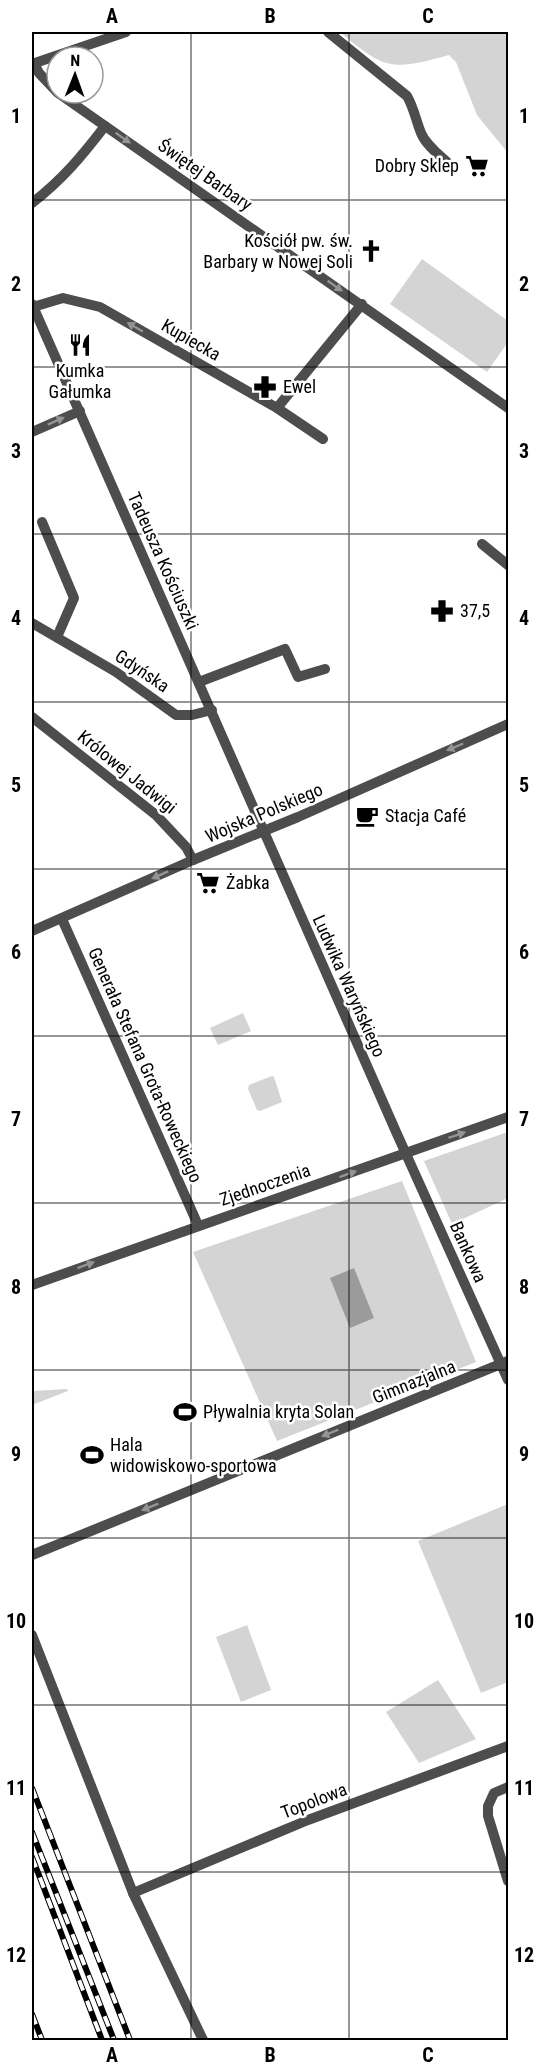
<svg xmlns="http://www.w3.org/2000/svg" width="540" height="2072" font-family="'Roboto Condensed',sans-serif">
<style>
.green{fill:#d4d4d4}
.water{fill:#9b9b9b}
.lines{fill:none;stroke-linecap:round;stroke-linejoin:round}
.minor{stroke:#4d4d4d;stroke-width:10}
.rail-casing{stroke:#000;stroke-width:6}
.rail{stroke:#fff;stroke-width:4;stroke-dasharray:11;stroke-linecap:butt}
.oneway{fill:#949494}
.grid{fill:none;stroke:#000;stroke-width:1.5;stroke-opacity:0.55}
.labels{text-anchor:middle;stroke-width:5;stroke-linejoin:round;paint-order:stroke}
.poi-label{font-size:18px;fill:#000;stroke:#fff;text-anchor:start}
.street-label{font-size:18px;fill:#000;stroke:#fff}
.neatline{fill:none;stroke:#000;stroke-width:2}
.grid-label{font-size:20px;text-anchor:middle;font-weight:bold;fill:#000}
</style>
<rect width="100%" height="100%" fill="#fff"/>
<g class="green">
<path d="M 340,32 L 508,32 L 508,153 L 477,115 L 456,62 L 449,55 C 392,71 385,70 340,32 Z"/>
<polygon points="422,259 508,321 508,342 487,372 390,304"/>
<polygon points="243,1013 251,1031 218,1045 210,1028"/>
<polygon points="272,1076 274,1077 282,1102 260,1111 257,1110 248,1089 249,1085"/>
<polygon points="508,1132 508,1198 452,1224 424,1161"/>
<polygon points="402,1181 476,1362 277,1441 193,1252"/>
<polygon points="67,1389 68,1391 32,1405 32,1391"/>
<polygon points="508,1504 508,1682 481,1693 418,1541"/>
<polygon points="247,1625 271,1690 241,1702 216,1637"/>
<polygon points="438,1680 476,1739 419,1763 386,1712"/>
</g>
<polygon class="water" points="354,1268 374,1318 350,1328 330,1278"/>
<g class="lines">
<g class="minor">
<path d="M 328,32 L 407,96 C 414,108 416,121 421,133 C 426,145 438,154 447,162"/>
<polyline points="34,63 39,73 57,92"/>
<polyline points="32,64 126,32"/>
<polyline points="58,93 508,408"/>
<path d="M 32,203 C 62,180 82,156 105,126"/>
<polyline points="32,304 397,1134 508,1380"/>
<polyline points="33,307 63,298 100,307 277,408 323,439"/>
<polyline points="277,408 362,304"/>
<polyline points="32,432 80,411"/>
<polyline points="42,522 74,598 57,637"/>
<polyline points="482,544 508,565"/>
<polyline points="32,623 116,672 176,715 192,715 212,710"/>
<polyline points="199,682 285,649 298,677 325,669"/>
<polyline points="32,717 156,815 186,847 193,860"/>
<polyline points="62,919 198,1225"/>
<polyline points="32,931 193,860 298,817 508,724"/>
<polyline points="32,1285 508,1117"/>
<polyline points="32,1555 508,1361"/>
<polyline points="32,1635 133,1893 203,2040"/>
<polyline points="508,1787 494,1793 488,1806 488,1816 508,1881"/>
<polyline points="133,1893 308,1820 508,1746"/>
</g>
<g class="rail-casing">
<g id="rail">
<polyline points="32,1788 130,2040"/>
<polyline points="32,1832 114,2040"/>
<polyline points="32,1857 102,2040"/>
<polyline points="32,2014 42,2040"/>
</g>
</g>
<use href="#rail" class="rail"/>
</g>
<defs><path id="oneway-solid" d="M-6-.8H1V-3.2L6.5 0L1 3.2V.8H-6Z" transform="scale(1.5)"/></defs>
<g class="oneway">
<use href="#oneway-solid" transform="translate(123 138) rotate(35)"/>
<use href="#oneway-solid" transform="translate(335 286) rotate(35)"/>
<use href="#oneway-solid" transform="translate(135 327) rotate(-150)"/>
<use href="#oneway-solid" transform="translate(56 421) rotate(-24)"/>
<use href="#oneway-solid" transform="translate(455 747) rotate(157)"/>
<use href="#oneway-solid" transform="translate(160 875) rotate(156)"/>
<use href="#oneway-solid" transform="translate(457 1135) rotate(-19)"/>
<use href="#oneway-solid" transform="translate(348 1174) rotate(-20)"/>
<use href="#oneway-solid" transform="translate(86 1265) rotate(-20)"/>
<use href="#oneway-solid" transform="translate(330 1433) rotate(158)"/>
<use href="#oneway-solid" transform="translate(150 1507) rotate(158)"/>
</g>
<path class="grid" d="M 191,32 L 191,2040M 349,32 L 349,2040M 32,200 L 508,200M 32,367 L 508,367M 32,534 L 508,534M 32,702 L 508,702M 32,869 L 508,869M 32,1036 L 508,1036M 32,1203 L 508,1203M 32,1370 L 508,1370M 32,1538 L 508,1538M 32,1705 L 508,1705M 32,1872 L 508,1872"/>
<defs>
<g id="supermarket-bare" transform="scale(1.8)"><path d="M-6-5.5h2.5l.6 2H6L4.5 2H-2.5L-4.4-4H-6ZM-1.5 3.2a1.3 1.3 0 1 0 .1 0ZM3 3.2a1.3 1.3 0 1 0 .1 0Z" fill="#000" stroke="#fff" stroke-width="2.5" paint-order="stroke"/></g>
<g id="church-bare" transform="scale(1.8)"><path d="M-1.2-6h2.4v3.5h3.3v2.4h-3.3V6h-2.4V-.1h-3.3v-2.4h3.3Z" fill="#000" stroke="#fff" stroke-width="2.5" paint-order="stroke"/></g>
<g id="restaurant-bare" transform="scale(1.8)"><path d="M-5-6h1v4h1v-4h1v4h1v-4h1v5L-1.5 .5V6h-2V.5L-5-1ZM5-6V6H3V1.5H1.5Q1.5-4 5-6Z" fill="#000" stroke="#fff" stroke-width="2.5" paint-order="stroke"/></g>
<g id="pharmacy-bare" transform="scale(1.8)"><path d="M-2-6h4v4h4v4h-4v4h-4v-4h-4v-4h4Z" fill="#000" stroke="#fff" stroke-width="2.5" paint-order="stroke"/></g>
<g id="cafe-bare" transform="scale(1.8)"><path d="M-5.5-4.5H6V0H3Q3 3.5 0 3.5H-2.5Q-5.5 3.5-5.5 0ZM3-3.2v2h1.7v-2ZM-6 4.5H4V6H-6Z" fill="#000" stroke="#fff" stroke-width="2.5" paint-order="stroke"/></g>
<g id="stadium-bare" transform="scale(1.8)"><path d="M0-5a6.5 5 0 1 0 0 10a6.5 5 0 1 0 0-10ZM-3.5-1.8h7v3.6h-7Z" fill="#000" stroke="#fff" stroke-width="2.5" paint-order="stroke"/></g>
</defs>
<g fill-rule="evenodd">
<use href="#supermarket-bare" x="477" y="166"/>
<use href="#church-bare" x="371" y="251"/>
<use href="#restaurant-bare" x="80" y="345"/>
<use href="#pharmacy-bare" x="265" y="387"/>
<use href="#pharmacy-bare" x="442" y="611"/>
<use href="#cafe-bare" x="367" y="816"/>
<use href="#supermarket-bare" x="208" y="883"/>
<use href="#stadium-bare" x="185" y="1412"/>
<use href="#stadium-bare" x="92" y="1455"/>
</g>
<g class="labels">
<g class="poi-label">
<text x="459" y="172" text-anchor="end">Dobry Sklep</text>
<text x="353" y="247" text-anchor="end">Kościół pw. św.<tspan x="353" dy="21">Barbary w Nowej Soli</tspan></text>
<text x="80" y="377" text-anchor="middle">Kumka<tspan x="80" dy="21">Gałumka</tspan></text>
<text x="283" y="393">Ewel</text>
<text x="460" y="617">37,5</text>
<text x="385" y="822">Stacja Café</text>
<text x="226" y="889">Żabka</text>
<text x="203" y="1418">Pływalnia kryta Solan</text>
<text x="110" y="1451">Hala<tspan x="110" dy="21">widowiskowo-sportowa</tspan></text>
</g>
<g class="street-label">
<text transform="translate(205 175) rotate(35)" y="6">Świętej Barbary</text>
<text transform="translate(191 340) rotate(30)" y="6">Kupiecka</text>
<text transform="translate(163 561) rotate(66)" y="6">Tadeusza Kościuszki</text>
<text transform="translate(142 671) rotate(34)" y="6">Gdyńska</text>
<text transform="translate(127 772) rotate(39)" y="6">Królowej Jadwigi</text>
<text transform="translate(264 813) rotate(-23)" y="6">Wojska Polskiego</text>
<text transform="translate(349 986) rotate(66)" y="6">Ludwika Waryńskiego</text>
<text transform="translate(145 1065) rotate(66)" y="6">Generała Stefana Grota-Roweckiego</text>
<text transform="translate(265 1185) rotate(-19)" y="6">Zjednoczenia</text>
<text transform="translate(468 1252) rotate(66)" y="6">Bankowa</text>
<text transform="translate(414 1382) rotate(-22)" y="6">Gimnazjalna</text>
<text transform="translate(314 1801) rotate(-21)" y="6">Topolowa</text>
</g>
</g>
<rect width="540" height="2072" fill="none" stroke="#ffffff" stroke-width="66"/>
<g transform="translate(75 75) rotate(1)"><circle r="28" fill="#ffffff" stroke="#999999" stroke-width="1.5"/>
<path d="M0-4.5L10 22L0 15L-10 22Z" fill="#000000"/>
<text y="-9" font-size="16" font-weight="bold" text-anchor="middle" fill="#000000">N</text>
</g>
<rect x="33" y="33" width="474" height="2006" class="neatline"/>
<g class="grid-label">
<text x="112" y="23">A</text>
<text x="270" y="23">B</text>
<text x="428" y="23">C</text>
<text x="16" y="123">1</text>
<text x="524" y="123">1</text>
<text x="16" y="291">2</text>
<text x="524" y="291">2</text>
<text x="16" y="458">3</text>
<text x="524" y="458">3</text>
<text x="16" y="625">4</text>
<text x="524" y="625">4</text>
<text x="16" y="792">5</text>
<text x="524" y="792">5</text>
<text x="16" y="959">6</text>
<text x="524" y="959">6</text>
<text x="16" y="1126">7</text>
<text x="524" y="1126">7</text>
<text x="16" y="1294">8</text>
<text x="524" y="1294">8</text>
<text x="16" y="1461">9</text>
<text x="524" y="1461">9</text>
<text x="16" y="1628">10</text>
<text x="524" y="1628">10</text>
<text x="16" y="1795">11</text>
<text x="524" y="1795">11</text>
<text x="16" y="1962">12</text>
<text x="524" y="1962">12</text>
<text x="112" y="2062">A</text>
<text x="270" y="2062">B</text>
<text x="428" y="2062">C</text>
</g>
</svg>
